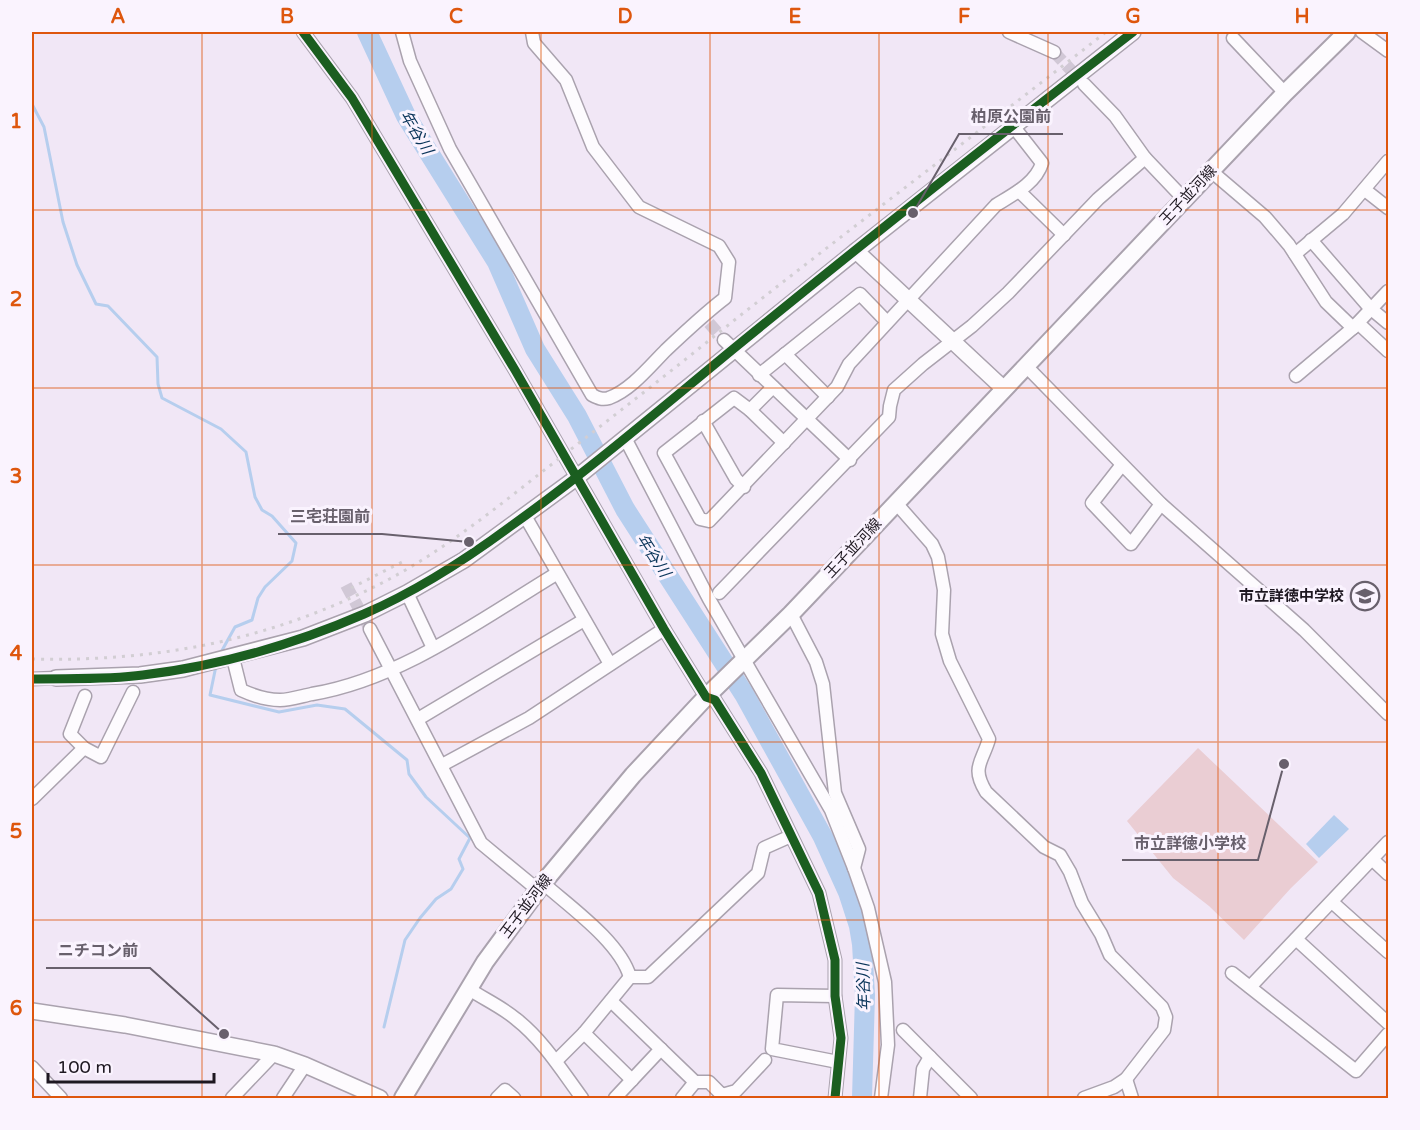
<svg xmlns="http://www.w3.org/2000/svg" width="1420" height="1130" font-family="'Varela Round','Noto Sans JP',sans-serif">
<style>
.green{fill:#eacdd3}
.water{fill:#b6ceee}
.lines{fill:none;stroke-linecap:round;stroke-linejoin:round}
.stream{stroke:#b6ceee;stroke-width:3}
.river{stroke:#b6ceee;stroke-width:20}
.minor-tunnel{stroke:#d1c8d6;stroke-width:12;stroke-dasharray:12 6;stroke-linecap:butt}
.minor-casing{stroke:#aaa2ae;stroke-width:15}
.tertiary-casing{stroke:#aaa2ae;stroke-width:18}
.secondary-casing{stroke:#aaa2ae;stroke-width:20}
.minor{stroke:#fdfbfe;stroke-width:12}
.tertiary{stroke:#fdfbfe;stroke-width:15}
.secondary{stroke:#fdfbfe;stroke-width:16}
.rail{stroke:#d2ced3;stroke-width:3;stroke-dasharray:3 6;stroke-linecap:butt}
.cycleway-casing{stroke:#faf3fe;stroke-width:13}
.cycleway{stroke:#1b5e20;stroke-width:9}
.grid{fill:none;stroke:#de560d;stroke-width:1.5;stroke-opacity:0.55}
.labels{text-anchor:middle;stroke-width:6;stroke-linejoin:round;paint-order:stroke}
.street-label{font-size:15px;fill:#1e1821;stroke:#faf3fe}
.poi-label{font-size:15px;font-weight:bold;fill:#1e1821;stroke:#faf3fe;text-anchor:end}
.water-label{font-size:16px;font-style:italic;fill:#093459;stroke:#faf3fe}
.leader{fill:none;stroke:#68606c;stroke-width:2}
.callout-dot{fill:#68606c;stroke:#faf3fe;stroke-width:2}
.callout-label{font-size:16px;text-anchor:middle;font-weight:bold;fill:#68606c;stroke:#faf3fe;stroke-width:6;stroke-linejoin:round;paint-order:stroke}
.neatline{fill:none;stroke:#de560d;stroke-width:2}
.grid-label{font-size:20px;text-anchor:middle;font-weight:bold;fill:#de560d}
</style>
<rect width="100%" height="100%" fill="#f1e7f6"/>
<polygon class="green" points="1198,748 1318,862 1291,888 1244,940 1209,906 1173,878 1127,821"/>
<polygon class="water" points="1334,815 1349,829 1319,858 1306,844"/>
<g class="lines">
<g class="stream">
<polyline points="32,104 44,127 63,222 77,265 96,304 108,306 157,357 158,384 162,398 221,429 246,452 255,497 262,510 272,516 296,543 292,561 265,587 258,598 252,620 235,627 220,654"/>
<polyline points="216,666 210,695 279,712 317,705 345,709 407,760 409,774 426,797 470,838 459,859 463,869 451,889 436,899 420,918 405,940 384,1027"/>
</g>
<polyline class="river" points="367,32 406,116 497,262 535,349 577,416 625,509 744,694 823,837 848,892 859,926 862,944 865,995 862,1098"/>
<g class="minor-tunnel">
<polyline points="1054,52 1081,81"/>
<polyline points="709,323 724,340"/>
<polyline points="346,585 370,629"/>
</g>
<g class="minor-casing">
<g id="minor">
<polyline points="303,32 352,98 515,370 664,629 706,697 715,700 761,773 819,893 835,960 835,996 841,1038 835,1098"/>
<path d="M 402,32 L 410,61 L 450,149 L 592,395 C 598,398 602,400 609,398 C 631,390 650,366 666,350 C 685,332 704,314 725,298 L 729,262 L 719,246 L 639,207 L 593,147 L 566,80 L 534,43 L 532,32"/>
<polyline points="1009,32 1054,52"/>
<polyline points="1362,32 1388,51"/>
<polyline points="1233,38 1285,93"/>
<polyline points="1084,84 1115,116 1145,158 1184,199"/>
<polyline points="1211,171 1265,217 1289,245 1326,302 1353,328"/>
<polyline points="1365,190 1388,208"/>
<polyline points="1019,191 1064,235"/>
<polyline points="1311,240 1370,308 1388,323"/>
<polyline points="1295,254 1343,214 1388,161"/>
<polyline points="1358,323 1388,351"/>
<polyline points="724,340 850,460"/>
<polyline points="785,354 828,397"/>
<polyline points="1026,366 1161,504 1304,630 1388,714"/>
<polyline points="759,375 860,294 887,322"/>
<polyline points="1296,376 1353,328 1388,291"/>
<polyline points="773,387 750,410 784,443"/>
<path d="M 750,410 L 734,398 L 664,453 L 700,519 L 709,521 L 837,387 L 849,364 L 996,205 C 1014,194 1036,183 1042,163 L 1013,126"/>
<polyline points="703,421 736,479 744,487"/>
<polyline points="625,438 709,599 831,810 854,868 868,908 885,982 888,1045 881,1098"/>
<polyline points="1121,466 1092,503 1131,544 1161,504"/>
<path d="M 896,503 L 932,544 L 938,557 L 944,590 L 942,634 L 950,661 L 989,739 C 982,763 971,767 986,792 L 1044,847 L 1060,855 L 1070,872 L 1082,903 L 1101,934 L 1110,955 L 1162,1007 L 1166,1017 L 1164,1030 L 1126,1079 L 1114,1087 L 1084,1098"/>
<polyline points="525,516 610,664"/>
<polyline points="407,593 433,648"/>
<polyline points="719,593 889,417 890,406 894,390 923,364 972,326 1008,293 1098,199 1145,158"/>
<polyline points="791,614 816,662 823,684 835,793 859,849 854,868"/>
<polyline points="370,629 481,843 538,890"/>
<path d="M 233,658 L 241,690 C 254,696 266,700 280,700 C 290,700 302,696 312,694 C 401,679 480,620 556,574"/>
<polyline points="32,679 56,678"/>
<polyline points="85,696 70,734 84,748 101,757 133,692"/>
<polyline points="418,719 584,620"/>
<polyline points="442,765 529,718 664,629"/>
<polyline points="32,799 84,748"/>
<polyline points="1372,859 1388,874"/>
<path d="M 543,883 C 570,907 620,942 630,977"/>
<polyline points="1332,902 1388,952"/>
<polyline points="1296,939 1388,1023"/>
<polyline points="1232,973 1356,1071 1388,1034"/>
<polyline points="1250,987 1388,842"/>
<path d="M 469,989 C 484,999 502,1007 516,1019 C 543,1040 562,1071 582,1098"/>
<polyline points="835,996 777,995 772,1049 838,1062"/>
<polyline points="611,1001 695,1082 682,1098"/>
<polyline points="903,1030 971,1098"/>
<polyline points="584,1033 632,1080"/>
<polyline points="556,1061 584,1033 630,977 648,977 758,873 764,848 791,836"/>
<polyline points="32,1067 61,1098"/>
<polyline points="1126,1079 1132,1098"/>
<polyline points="695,1082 709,1082 722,1095 736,1091 765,1060"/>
<polyline points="232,1098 274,1054"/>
<polyline points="283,1098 305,1065"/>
<polyline points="497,1098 505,1090 514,1098"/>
<polyline points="615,1098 661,1049"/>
<polyline points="920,1098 923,1069 930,1057"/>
</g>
</g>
<g class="tertiary-casing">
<g id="tertiary">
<polyline points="856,251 1004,389"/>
<polyline points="56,678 140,675 183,669 303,638 365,614 407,593 464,560 576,478 856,251 1133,32"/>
<polyline points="32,1011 125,1025 274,1054 305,1065 380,1098"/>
</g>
</g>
<g class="secondary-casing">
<polyline id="secondary" points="403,1098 485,962 543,883 633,775 706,697 791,614 1285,93 1347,32"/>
</g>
<use href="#minor" class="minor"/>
<use href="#tertiary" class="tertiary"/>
<use href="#secondary" class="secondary"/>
<g class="rail">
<polyline points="351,588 404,561"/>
<path d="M 32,659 C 155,662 267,641 378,585 C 445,551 502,503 561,457 C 620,411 679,365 737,318 C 859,222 984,128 1106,32"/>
</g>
<g class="cycleway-casing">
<g id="cycleway">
<polyline points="303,32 352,98 515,370 664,629 706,697 715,700 761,773 819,893 835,960 835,996 841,1038 835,1098"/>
<path d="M 32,679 C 69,678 106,680 143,675 C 218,666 295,644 364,614 C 417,591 465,560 511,526 C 587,472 659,410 732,350 C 864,242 998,136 1133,32"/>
</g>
</g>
<use href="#cycleway" class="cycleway"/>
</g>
<path class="grid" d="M 202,32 L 202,1098M 372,32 L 372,1098M 541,32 L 541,1098M 710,32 L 710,1098M 879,32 L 879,1098M 1048,32 L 1048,1098M 1218,32 L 1218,1098M 32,210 L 1388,210M 32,388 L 1388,388M 32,565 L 1388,565M 32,742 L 1388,742M 32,920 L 1388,920"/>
<defs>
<g id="school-ring" transform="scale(1.5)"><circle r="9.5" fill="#faf3fe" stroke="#68606c" stroke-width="1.5"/><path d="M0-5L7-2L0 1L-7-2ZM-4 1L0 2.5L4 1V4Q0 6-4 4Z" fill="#68606c"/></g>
</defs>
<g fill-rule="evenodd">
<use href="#school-ring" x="1365" y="596"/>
</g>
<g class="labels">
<g class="street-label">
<text transform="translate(1188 195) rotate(-47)" y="5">王子並河線</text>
<text transform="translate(853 548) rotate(-47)" y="5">王子並河線</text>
<text transform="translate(526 906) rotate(-53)" y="5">王子並河線</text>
</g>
<g class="poi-label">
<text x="1344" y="601">市立詳徳中学校</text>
</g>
<g class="water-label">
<text transform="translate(417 132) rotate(59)" y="6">年谷川</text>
<text transform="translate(654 555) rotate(57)" y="6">年谷川</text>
<text transform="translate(863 987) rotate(-92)" y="6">年谷川</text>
</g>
</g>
<path class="leader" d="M913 213L959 134H1063M469 542L382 534H278M1284 764L1258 860H1122M224 1034L150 968H46"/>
<g class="callout-dot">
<circle cx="913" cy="213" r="6"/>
<circle cx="469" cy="542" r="6"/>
<circle cx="1284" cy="764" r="6"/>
<circle cx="224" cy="1034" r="6"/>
</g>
<g class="callout-label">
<text x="1011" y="122">柏原公園前</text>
<text x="330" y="522">三宅荘園前</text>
<text x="1190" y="849">市立詳徳小学校</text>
<text x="98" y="956">ニチコン前</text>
</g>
<rect width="1420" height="1130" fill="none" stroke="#faf3fe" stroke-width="66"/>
<path d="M48 1073v9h166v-9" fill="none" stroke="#1e1821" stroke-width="3"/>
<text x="57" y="1073" font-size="18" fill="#1e1821" stroke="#faf3fe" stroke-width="4.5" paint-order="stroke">100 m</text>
<rect x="33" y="33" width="1354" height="1064" class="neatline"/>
<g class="grid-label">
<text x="118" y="23">A</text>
<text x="287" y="23">B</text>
<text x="456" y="23">C</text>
<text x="625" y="23">D</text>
<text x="795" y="23">E</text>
<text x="964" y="23">F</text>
<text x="1133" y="23">G</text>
<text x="1302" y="23">H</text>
<text x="16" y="128">1</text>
<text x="16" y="306">2</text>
<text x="16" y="483">3</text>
<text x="16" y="660">4</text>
<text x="16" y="838">5</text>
<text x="16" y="1015">6</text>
</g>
</svg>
